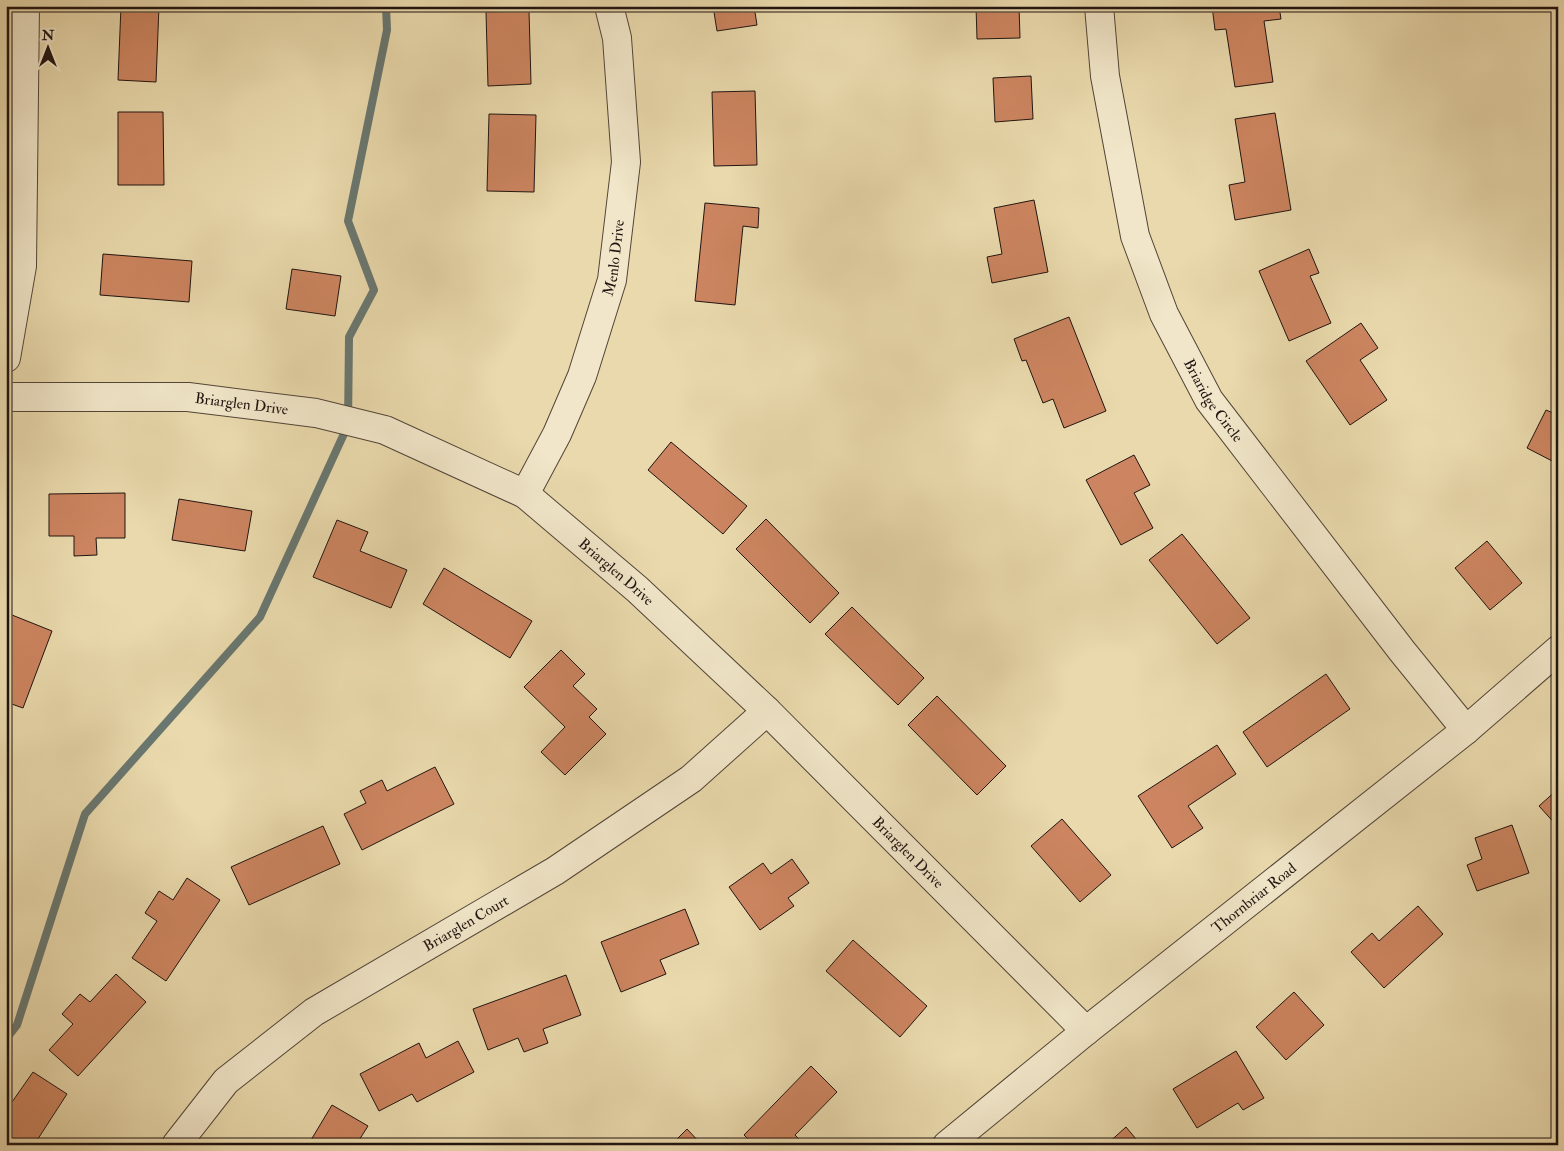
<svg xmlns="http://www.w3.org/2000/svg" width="1564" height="1151" font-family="'IM FELL Double Pica',serif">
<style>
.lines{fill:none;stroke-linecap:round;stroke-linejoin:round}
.stream{stroke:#697770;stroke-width:8}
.building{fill:#cc8560;stroke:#201410}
.street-casing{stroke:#524537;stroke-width:30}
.street{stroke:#f1e6c9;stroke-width:28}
.labels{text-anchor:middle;stroke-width:5;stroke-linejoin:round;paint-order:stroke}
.street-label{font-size:15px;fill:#201410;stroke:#f1e6c9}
</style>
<rect width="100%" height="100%" fill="#e9d9ac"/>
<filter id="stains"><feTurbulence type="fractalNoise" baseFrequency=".004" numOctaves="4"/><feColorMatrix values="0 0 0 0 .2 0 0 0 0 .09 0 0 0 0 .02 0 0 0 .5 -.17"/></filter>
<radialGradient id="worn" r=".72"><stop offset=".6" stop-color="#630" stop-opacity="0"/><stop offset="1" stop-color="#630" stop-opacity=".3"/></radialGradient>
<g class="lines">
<polyline class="stream" points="6,1039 17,1025 85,814 260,617 348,425 349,337 374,290 348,221 387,30 386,6"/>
</g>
<g class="building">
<polygon points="121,6 159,6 156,82 118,80"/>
<polygon points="713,6 754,6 757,25 717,31"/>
<polygon points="976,6 1019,6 1020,38 977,39"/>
<polygon points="1212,6 1279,6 1281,19 1264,21 1273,82 1235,87 1226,29 1215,30"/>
<polygon points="529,11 531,84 488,86 486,12"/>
<polygon points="1031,76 1033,119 995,122 993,78"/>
<polygon points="755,91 757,165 714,166 712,92"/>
<polygon points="118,112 163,112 164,185 118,185"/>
<polygon points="1275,113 1291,210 1235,220 1229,185 1245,182 1235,119"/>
<polygon points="489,114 536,115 534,192 487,191"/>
<polygon points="1034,200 1048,272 992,283 987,257 1002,254 994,208"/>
<polygon points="705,203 759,208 758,228 743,226 735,305 695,301"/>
<polygon points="1309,249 1319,273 1310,276 1331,323 1289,341 1259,271"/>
<polygon points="103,254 192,261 189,302 100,295"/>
<polygon points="292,269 341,276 335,316 286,309"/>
<polygon points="1069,317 1106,411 1064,428 1053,399 1043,403 1026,360 1022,361 1014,339"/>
<polygon points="1361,323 1378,348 1360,360 1387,400 1350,425 1306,361"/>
<polygon points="1546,410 1558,415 1558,464 1527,448"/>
<polygon points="671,442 747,506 723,534 648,470"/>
<polygon points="1134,455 1150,485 1134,493 1153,528 1121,545 1086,480"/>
<polygon points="125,493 125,538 96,538 97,555 74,556 74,536 49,536 49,494"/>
<polygon points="179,499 252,511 245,551 172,540"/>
<polygon points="766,519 839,593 810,623 736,549"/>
<polygon points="337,520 368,532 360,551 407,570 391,608 313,577"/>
<polygon points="1182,534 1250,618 1217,644 1149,560"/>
<polygon points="1487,541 1522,583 1490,610 1455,568"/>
<polygon points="444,568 532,621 510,658 423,604"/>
<polygon points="852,607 924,678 898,705 825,634"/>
<polygon points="12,615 52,631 23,708 6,702 6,630"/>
<polygon points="561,650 585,674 573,686 597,709 589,717 606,734 565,775 541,752 565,727 524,687"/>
<polygon points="1326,674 1350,709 1267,767 1243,732"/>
<polygon points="937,696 1006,766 977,795 908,725"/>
<polygon points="1217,745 1236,774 1188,806 1203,828 1172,848 1138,796"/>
<polygon points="435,767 454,804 362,850 344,814 366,803 360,791 382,780 387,791"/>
<polygon points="1558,789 1558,827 1539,806"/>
<polygon points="1062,819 1111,875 1080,902 1031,846"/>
<polygon points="1512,825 1529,873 1477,891 1467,865 1482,859 1475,838"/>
<polygon points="323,826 340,864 249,905 231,867"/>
<polygon points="792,859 809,883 788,898 794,906 760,930 729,887 763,863 771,874"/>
<polygon points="187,878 220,900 166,981 132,958 157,921 145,913 159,891 173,900"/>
<polygon points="1418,906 1443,934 1384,988 1351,952 1372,933 1379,941"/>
<polygon points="685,909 699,944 660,960 666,974 621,992 601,942"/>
<polygon points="853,940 927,1006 900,1037 826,971"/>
<polygon points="116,974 146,1002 78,1076 49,1050 73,1024 62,1014 80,994 90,1002"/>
<polygon points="566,975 581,1015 543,1029 548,1043 524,1052 518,1038 488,1050 473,1009"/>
<polygon points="1294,992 1324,1025 1286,1060 1256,1027"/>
<polygon points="458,1041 474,1072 417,1102 412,1094 379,1111 360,1074 419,1043 426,1058"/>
<polygon points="1236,1051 1264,1098 1243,1110 1238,1103 1197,1128 1173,1089"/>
<polygon points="811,1066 837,1092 795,1135 804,1144 754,1145 744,1135"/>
<polygon points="33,1072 67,1094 34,1145 6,1145 6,1098 12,1102"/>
<polygon points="332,1105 368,1126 356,1145 308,1145"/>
<polygon points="1126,1127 1141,1145 1106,1145"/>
<polygon points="687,1129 702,1145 671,1145"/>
<polygon points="286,1139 296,1145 283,1145"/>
</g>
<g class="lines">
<g class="street-casing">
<g id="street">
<path id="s1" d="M 1099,6 L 1105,76 L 1135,236 L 1164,314 L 1209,400 L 1402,651 L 1466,730"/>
<polyline points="6,358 22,266 25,6"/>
<path id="s2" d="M 6,397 L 188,397 L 316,413 L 385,430 L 525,494 L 637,589 L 767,711 L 1086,1031"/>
<path id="s3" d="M 525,494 L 557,434 L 582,376 L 612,280 L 626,162 L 617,38 L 609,6"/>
<path id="s4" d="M 176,1145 L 226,1081 L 314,1012 L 555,871 L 691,779 L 767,711"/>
<path id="s5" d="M 947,1145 L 1086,1031 L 1466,730 L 1558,650"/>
</g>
</g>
<use href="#street" class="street"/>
</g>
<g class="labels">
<g class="street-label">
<text dy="5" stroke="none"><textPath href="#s3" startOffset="254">Menlo Drive</textPath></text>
<text dy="5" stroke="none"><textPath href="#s1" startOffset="416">Briaridge Circle</textPath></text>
<text dy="5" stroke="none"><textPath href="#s2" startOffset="236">Briarglen Drive</textPath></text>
<text dy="5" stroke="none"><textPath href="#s2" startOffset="656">Briarglen Drive</textPath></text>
<text dy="5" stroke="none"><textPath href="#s2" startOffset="1061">Briarglen Drive</textPath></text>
<text dy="5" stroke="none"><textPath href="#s5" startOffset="394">Thornbriar Road</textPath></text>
<text dy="5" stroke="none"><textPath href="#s4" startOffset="369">Briarglen Court</textPath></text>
</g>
</g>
<rect width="1564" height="1151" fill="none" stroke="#e9d9ac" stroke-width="25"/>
<rect x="8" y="8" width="1549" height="1136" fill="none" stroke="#201410" stroke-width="2.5"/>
<rect x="12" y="12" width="1539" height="1126" fill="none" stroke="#201410"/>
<g transform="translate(48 48)" stroke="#f1e6c9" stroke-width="4" paint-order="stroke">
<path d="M0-4L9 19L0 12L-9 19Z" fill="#201410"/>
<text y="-8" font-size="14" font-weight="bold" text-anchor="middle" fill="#201410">N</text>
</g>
<rect width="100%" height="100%" filter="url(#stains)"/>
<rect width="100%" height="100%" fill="url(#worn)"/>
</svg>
